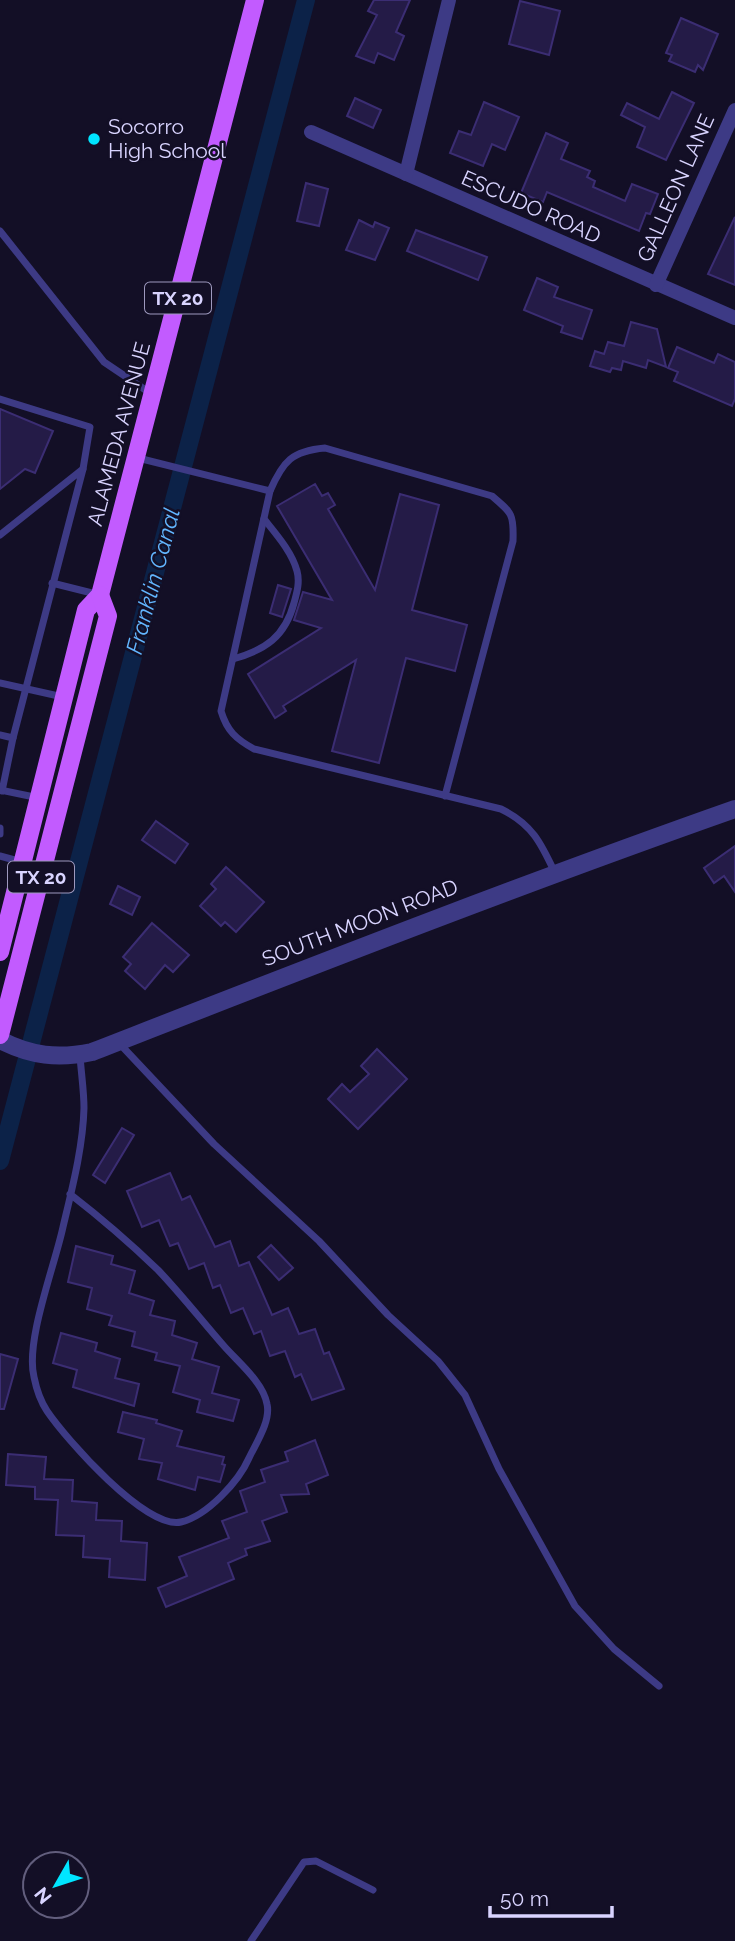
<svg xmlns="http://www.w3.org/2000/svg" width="735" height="1941" font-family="Raleway,sans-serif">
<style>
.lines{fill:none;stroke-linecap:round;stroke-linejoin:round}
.canal{stroke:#0c2248;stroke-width:18}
.building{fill:#241b47;stroke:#3b2d73;stroke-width:2}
.service{stroke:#3d3a85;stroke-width:7}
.minor{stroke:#3d3a85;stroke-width:14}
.tertiary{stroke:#3d3a85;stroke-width:18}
.primary{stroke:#c25bff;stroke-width:18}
.poi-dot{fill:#00e5ff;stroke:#130f26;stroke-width:2.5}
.labels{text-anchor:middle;stroke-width:5;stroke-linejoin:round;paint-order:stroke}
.shield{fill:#130f26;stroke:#9e99be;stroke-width:2}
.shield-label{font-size:19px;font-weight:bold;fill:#d9d4ff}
.poi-label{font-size:21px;fill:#d9d4ff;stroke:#130f26;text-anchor:start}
.street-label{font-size:21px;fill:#d9d4ff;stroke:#130f26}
.water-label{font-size:23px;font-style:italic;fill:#62b6ff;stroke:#130f26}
</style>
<rect width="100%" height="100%" fill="#130f26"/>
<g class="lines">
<polyline class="canal" points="0,1161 306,0"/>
</g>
<g class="building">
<polygon points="374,0 410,0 396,32 404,36 394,60 378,53 374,63 356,56 377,15 368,11"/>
<polygon points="520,1 560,11 549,55 509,44"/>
<polygon points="681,18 718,34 703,70 698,65 695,72 669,61 672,55 666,53"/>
<polygon points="672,92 694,103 666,160 637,147 645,127 621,115 627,103 659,119"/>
<polygon points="355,98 381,110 373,128 347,116"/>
<polygon points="484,102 519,117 505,150 492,144 483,166 450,153 459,131 471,135"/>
<polygon points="546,133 568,143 561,159 590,171 587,177 595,181 593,187 625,201 632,184 658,194 650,214 646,213 639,231 547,192 543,202 521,193"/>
<polygon points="306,183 328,189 319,226 297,221"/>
<polygon points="735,217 735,285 708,274"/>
<polygon points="359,220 373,227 375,222 389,228 375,260 346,250"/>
<polygon points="416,230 487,257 478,280 407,251"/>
<polygon points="537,278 558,287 554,297 592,310 582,339 561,332 563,326 524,310"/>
<polygon points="631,322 657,329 666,367 648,360 646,368 623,361 621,370 612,368 610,372 590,366 595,351 604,354 608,342 624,346"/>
<polygon points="677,347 714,363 718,354 735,362 735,399 732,406 674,381 678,372 668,368"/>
<polygon points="0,409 53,431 35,473 25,469 0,489"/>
<polygon points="315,484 322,496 328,493 335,505 328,509 375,590 400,494 439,505 412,610 467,625 455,671 406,658 379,763 332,751 356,660 283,706 286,711 275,718 248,674 321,628 294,620 303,592 332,600 277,506"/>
<polygon points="278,585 291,589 282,617 270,613"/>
<polygon points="156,821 188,844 175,863 142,840"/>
<polygon points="735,846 735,892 724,876 714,883 704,868"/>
<polygon points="226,867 264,902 236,932 225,922 221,926 200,906 216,889 211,884"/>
<polygon points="118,886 140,897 132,915 110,904"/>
<polygon points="152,923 189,955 173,972 165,965 145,989 125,971 131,964 123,957"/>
<polygon points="377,1049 407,1079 358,1129 328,1099 342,1084 350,1092 369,1074 361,1066"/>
<polygon points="122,1128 134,1135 105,1183 93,1175"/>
<polygon points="170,1173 182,1200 190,1196 215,1247 230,1241 239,1266 249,1262 272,1315 288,1308 299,1334 315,1329 324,1354 329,1352 344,1389 312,1400 301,1374 295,1377 285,1351 270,1356 261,1331 254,1334 243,1308 231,1313 220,1285 213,1288 204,1263 189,1269 178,1243 170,1246 159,1220 142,1227 127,1191"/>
<polygon points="271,1245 293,1268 279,1280 258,1257"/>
<polygon points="76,1246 113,1256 111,1264 135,1271 129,1293 154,1301 150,1315 175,1321 172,1335 197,1343 192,1359 219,1367 212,1393 239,1400 233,1421 197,1412 200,1400 173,1392 180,1366 155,1360 157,1353 132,1346 135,1332 109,1325 112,1316 87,1309 92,1288 68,1282"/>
<polygon points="61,1333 97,1343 95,1351 120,1359 115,1378 139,1384 134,1406 73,1387 77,1370 53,1363"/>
<polygon points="0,1354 18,1359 4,1409 0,1409"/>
<polygon points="123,1412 157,1420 156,1423 182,1431 177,1446 224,1457 222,1464 225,1465 220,1482 198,1477 195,1490 158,1479 162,1463 139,1459 144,1439 118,1432"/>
<polygon points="315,1440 328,1475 306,1484 309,1494 281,1495 287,1512 262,1521 270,1541 245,1549 247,1555 228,1563 234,1579 166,1607 158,1588 187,1576 179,1557 229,1538 222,1521 247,1512 240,1491 265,1482 261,1470 288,1461 285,1452"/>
<polygon points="8,1454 46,1457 44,1479 73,1480 72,1501 97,1503 96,1520 122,1521 121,1541 147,1543 145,1580 109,1577 110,1559 83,1557 84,1536 56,1535 58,1500 35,1499 35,1487 6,1485"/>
</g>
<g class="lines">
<g class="service">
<polyline points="0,231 104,362 150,393"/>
<polyline points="0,399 90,427 83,469"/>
<polyline points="138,458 270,491"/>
<polyline points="0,535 83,469 13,738 0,735"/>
<polyline points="52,583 100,595"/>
<path d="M 233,659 C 265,650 285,637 294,603 C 297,592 300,582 297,571 C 292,552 276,534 264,519"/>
<polyline points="0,683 63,697"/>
<polyline points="0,790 39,798"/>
<polyline points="2,791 13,738"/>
<path d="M 445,796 L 513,541 C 514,514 512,513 492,496 L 325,448 C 292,451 283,461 270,491 L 221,711 C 227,731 236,739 254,749 L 501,809 C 532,824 541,843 555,873"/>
<polyline points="0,828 0,834"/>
<polyline points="0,856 22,862"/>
<polyline points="118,1042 214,1144 319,1241 388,1315 438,1361 465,1395 499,1469 575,1606 614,1649 659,1686"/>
<path d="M 70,1194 C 101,1218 130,1243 158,1270 C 181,1294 202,1321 224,1346 C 238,1362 263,1382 267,1404 C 271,1421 256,1443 249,1458 C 239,1481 207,1516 181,1522 C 146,1530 66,1439 47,1411 C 41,1402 36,1387 34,1377 C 25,1341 55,1265 63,1227 C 72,1189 83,1147 84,1108 C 84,1091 81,1072 80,1055"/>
<polyline points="251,1941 304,1862 316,1861 373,1890"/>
</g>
<g class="minor">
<polyline points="311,132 735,318"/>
<polyline points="406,174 449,0"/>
<polyline points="656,285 735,110"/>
</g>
<path class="tertiary" d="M 0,1040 C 31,1056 58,1059 92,1052 C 305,969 519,885 735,809"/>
<g class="primary">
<polyline points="0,952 86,610 100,595 255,0"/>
<polyline points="0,1035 108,616 100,595"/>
</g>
</g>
<circle class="poi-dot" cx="94" cy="139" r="7"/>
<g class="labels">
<g class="shield">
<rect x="145" y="282.5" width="66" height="31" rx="5"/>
<rect x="8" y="861.5" width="66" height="31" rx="5"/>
</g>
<g class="shield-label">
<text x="178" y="305">TX 20</text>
<text x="41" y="884">TX 20</text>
</g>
<g class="poi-label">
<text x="108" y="134">Socorro<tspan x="108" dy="24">High School</tspan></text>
</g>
<g class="street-label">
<text transform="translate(676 188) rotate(-66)" y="7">GALLEON LANE</text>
<text transform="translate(531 207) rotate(24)" y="7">ESCUDO ROAD</text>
<text transform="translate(119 434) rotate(-75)" y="7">ALAMEDA AVENUE</text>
<text transform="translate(360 923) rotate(-21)" y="7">SOUTH MOON ROAD</text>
</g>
<g class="water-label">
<text transform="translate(153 581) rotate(-75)" y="8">Franklin Canal</text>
</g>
</g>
<g transform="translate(56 1885) rotate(231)"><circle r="33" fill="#130f26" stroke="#625e7d" stroke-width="2"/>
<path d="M0-5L12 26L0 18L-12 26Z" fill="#00e5ff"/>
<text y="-10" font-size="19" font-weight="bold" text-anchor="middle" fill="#d9d4ff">N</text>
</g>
<path d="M490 1906v10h122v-10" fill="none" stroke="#d9d4ff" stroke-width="3.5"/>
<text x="500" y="1906" font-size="21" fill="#d9d4ff" stroke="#130f26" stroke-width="5" paint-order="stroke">50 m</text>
</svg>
